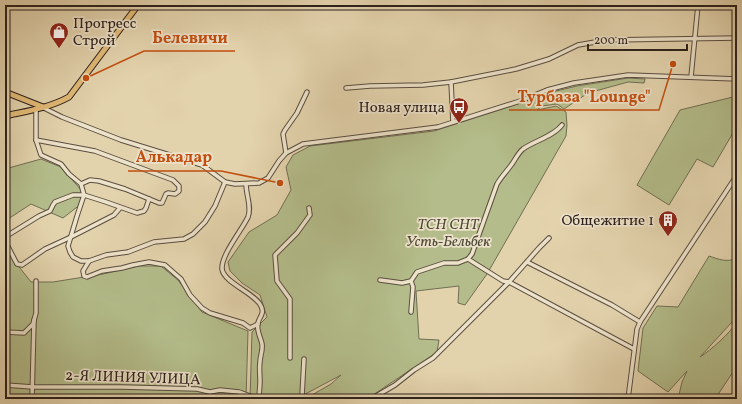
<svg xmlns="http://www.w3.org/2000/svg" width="742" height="404" font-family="Vollkorn,serif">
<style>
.green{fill:#b3bc8a;stroke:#706e53}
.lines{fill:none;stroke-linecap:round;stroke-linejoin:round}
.street-casing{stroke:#5a4e40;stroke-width:5.5}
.primary-casing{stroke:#2d211c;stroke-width:7}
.street{stroke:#ede2ca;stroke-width:3.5}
.primary{stroke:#e2ba76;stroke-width:5}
.labels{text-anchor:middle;stroke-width:3.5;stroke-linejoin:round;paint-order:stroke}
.poi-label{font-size:15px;fill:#2d211c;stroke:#ede2ca;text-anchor:end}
.park-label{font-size:15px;font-style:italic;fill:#4e4838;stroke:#ede2ca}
.street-label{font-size:15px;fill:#2d211c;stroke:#ede2ca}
.leader{fill:none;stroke:#c34e0f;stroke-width:1.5}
.callout-dot{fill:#c34e0f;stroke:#ede2ca;stroke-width:1.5}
.callout-label{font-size:16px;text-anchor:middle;font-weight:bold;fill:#c34e0f;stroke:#ede2ca;stroke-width:3.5;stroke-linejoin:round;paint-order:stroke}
</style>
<rect width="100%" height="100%" fill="#e3d3ad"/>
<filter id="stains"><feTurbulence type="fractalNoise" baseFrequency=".005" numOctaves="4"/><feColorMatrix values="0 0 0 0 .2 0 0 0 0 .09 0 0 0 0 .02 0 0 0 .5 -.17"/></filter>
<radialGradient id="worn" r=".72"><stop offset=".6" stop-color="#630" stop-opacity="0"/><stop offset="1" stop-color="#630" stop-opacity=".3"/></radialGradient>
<g class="green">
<polygon points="628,78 645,79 644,83 628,82 588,93 564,109 557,104 542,106 537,110 556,106 566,112 567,125 566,136 487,274 465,305 458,303 459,286 416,291 419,339 439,340 437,352 367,399 305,399 331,384 341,375 296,399 250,399 252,332 267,317 260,295 242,283 230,271 228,262 249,232 277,215 291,190 286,167 293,155 310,146 434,131 524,102 548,93 577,86"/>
<polygon points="737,96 737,126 713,167 697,159 669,205 637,185 680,110"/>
<polygon points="41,159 61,167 82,191 81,204 63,218 31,204 5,221 5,169"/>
<polygon points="5,249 31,282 53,282 103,274 139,266 161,266 178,280 202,312 248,331 246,399 5,399"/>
<path d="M 709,256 C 718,259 727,263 737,258 L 737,314 L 732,322 L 700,357 C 711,350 730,333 737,322 L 737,366 L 715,399 L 678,399 L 682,382 L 687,371 L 668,392 L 638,371 L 643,328 L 657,306 L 678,307 Z"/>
</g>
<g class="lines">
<g class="street-casing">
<g id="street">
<polyline points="691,77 698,5"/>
<polyline points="735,79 737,72"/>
<polyline points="451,82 453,122"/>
<polyline points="346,88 370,86 423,85 451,82 516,69 549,59 578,45 607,40 737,38"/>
<polyline points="44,108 62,117 121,140 202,165 225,182 235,184 259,183 268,178 279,161 286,153 303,144 438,127 520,101 547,90 574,83 628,75 737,79"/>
<polyline points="36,109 36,140 41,155 61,164 69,174 81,184 84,195 77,216 68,246 70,252 73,257 81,261 89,261 106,255 128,252 154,242 184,239 193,234 205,222 215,206 225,182"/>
<polyline points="36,140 95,151 173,180 179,186 179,191 175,194 168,193 166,194 162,203 159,203 125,189 99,181 90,180 81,184"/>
<polyline points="286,153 283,134 285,130 297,113 307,92"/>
<path d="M 246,184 C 246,195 252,207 248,217 C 242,230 221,255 222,269 C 224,283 255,293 261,306 C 265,314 259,317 258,323 C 256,330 261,338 262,344 C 263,351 260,356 260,362 C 259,368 260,375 260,381 C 260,387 259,393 259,399"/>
<polyline points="5,237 39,216 50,211 53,205 55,202 73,195 84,195 106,202 137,213 144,211 146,208 149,199"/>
<polyline points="5,241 17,264 22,265 45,249 71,237 114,215 120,208"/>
<polyline points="468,259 503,281 509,282 634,349"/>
<polyline points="89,261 83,271 84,276 87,277 102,271 122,268 133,265 149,262 165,265 181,279 190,295 202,308 210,313 243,323 250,328 258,324"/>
<polyline points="527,262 612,305 640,322"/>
<path d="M 380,280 L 402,283 L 411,281 L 417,272 L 444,263 L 458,263 L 468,259 L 472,254 L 497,184 C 501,177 507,171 512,164 C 515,160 518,153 523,149 C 534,141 554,136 562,125"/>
<polyline points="411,312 413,287 411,281"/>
<polyline points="5,332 24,333 33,324 36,313 36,281"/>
<polyline points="290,358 290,299 277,281 275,255 297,233 310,215 309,208"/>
<polyline points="5,385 33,387 122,387 197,389 210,392 220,390 239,392 258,399"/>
<polyline points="32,399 34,320"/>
<polyline points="300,399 302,396 304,359"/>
<polyline points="371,399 395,385 414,370 433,358 509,282 539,248 549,238"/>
<polyline points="628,399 637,329 640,322 737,175"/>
</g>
</g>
<g class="primary-casing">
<g id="primary">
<polyline points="5,92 43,107"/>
<path d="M 5,116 C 27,111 49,108 69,97 L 138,5"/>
</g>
</g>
<use href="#street" class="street"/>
<use href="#primary" class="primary"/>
</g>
<defs>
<g id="shop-pin" transform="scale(1)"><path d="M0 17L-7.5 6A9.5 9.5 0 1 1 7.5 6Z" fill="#8f2418" stroke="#ede2ca"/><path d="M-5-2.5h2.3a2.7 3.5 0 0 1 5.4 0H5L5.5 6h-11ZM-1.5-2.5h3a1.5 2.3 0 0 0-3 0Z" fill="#fff"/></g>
<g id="bus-pin" transform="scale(1)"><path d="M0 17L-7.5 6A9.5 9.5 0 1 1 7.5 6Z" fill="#8f2418" stroke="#ede2ca"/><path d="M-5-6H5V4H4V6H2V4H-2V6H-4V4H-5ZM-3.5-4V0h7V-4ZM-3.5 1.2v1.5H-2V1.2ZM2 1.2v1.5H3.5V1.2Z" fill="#fff"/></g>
<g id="building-pin" transform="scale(1)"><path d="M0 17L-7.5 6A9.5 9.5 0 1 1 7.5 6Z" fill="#8f2418" stroke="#ede2ca"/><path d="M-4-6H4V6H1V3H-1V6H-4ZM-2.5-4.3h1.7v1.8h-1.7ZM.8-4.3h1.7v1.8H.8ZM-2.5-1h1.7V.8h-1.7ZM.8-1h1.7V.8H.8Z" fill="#fff"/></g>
</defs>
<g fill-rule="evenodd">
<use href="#shop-pin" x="59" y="32"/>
<use href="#bus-pin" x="459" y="107"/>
<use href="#building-pin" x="668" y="220"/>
</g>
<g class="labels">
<g class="poi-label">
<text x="73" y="28" text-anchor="start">Прогресс<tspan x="73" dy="17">Строй</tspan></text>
<text x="445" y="112">Новая улица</text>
<text x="654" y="225">Общежитие 1</text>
</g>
<g class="park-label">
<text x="448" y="229">ТСН СНТ<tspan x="448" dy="17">Усть-Бельбек</tspan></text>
</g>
<g class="street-label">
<text transform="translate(133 377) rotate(2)" y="5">2-Я ЛИНИЯ УЛИЦА</text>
</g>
</g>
<path class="leader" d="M86 78L144 51H235M673 64L659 110H509M280 183L221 171H128"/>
<g class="callout-dot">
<circle cx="86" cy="78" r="4"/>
<circle cx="673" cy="64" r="4"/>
<circle cx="280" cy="183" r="4"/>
</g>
<g class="callout-label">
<text x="190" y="43">Белевичи</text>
<text x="584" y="102">Турбаза "Lounge"</text>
<text x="174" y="162">Алькадар</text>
</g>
<rect width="742" height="404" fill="none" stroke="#e3d3ad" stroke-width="20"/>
<rect x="6" y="6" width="730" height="392" fill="none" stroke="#2d211c" stroke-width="2"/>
<rect x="10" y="10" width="722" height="384" fill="none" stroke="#2d211c"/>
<path d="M588 44v6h99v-6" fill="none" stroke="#2d211c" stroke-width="2"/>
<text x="594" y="44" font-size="12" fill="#2d211c" stroke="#ede2ca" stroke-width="3" paint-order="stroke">200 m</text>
<rect width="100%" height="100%" filter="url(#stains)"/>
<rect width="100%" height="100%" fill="url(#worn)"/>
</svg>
